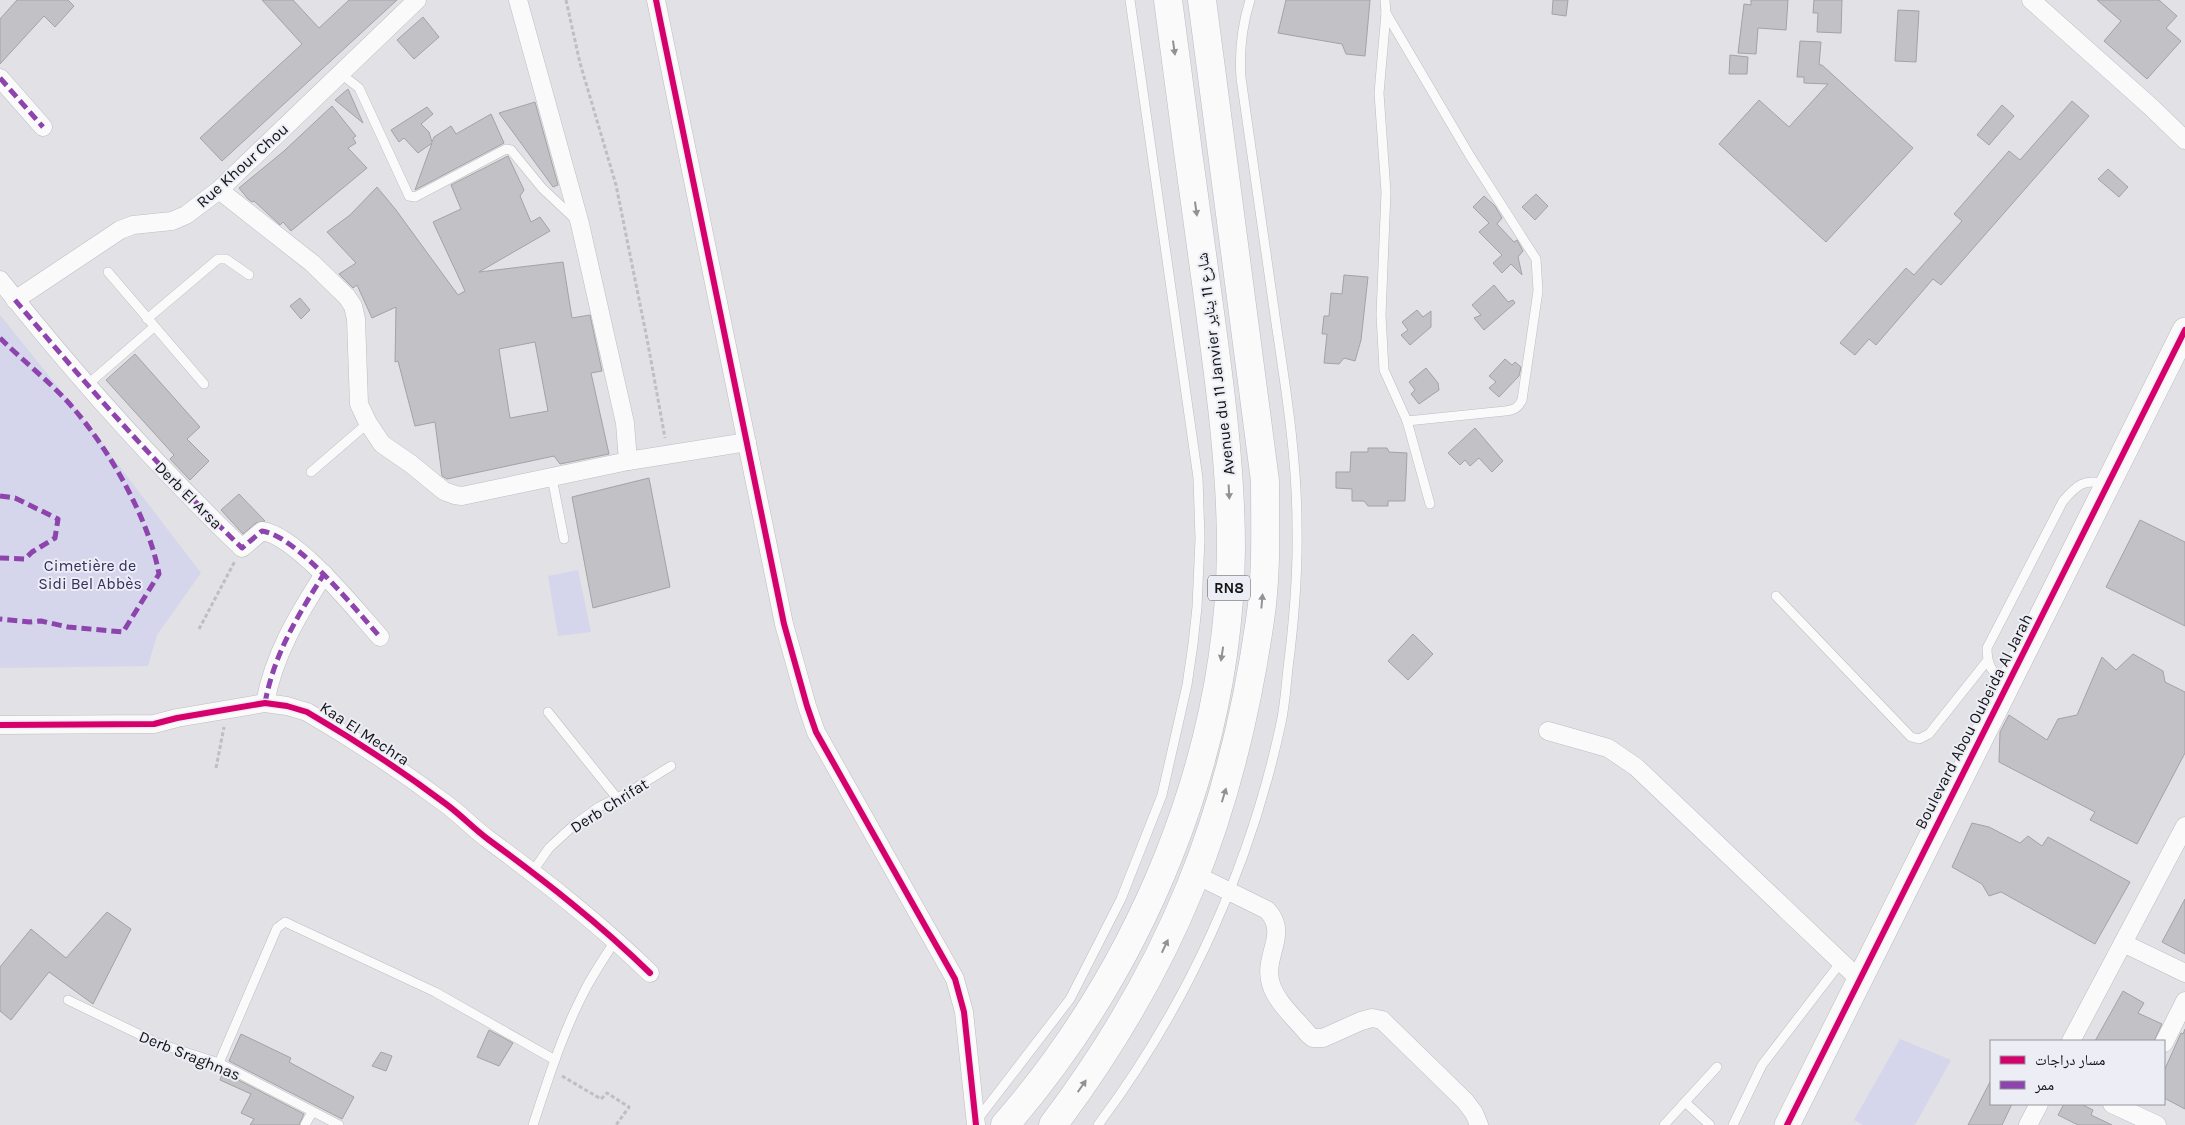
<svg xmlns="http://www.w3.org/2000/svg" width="2185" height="1125" font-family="Karla,'Noto Naskh Arabic',sans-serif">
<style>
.green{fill:#d5d6eb}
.building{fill:#c2c2c6;stroke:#a3a3a7;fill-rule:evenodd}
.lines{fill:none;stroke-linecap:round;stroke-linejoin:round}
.lane-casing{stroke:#bdbdc1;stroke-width:10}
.street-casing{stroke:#bdbdc1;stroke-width:19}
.secondary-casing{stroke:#bdbdc1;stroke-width:26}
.primary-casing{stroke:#bdbdc1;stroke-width:29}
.path{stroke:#bfbfc1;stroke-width:3;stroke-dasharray:4 2.5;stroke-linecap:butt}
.lane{stroke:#fafafb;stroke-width:9}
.street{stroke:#fafafb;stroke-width:18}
.secondary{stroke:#fafafb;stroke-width:25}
.primary{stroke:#fafafb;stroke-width:28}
.quiet{stroke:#8e44ad;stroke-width:5;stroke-dasharray:10 5;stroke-linecap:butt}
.cycleway-casing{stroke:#ecedf5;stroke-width:9}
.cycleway{stroke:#d6006c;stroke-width:6}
.oneway{fill:#929294}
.labels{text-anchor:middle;stroke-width:4;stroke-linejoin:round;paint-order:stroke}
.shield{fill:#ecedf5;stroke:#545559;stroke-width:1}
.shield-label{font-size:15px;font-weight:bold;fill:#131416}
.street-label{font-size:16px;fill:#131416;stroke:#ecedf5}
.park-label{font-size:16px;fill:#32315f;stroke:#ecedf5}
</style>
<rect width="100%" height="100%" fill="#e1e1e6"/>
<g class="green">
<polygon points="0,315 74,407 201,573 157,635 148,666 0,668"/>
<polygon points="578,570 591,632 558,636 548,576"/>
<polygon points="1900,1039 1951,1060 1915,1125 1863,1125 1854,1120"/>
</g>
<g class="building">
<polygon points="17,0 68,0 74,6 55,27 44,16 0,64 0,19"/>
<polygon points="262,0 293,0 319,28 349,0 397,0 222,161 200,138 302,44"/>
<polygon points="1286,0 1370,0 1365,56 1346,54 1342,44 1278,33"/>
<polygon points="1553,0 1568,0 1566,16 1552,14"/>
<polygon points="1751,0 1788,0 1786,30 1758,28 1756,54 1738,53 1744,4 1751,5"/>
<polygon points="1814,0 1842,0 1841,33 1817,32 1818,13 1813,13"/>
<polygon points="2097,0 2159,0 2177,16 2166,28 2181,41 2147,79 2104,41 2121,21"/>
<polygon points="1898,10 1919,11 1916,62 1895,61"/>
<polygon points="423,17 439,37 414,59 397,40"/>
<polygon points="1800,41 1821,42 1819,65 1822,65 1913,148 1826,242 1719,144 1759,100 1789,127 1828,84 1804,83 1804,77 1797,77"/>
<polygon points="1730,55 1748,57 1747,74 1729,74"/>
<polygon points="348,89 363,123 335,100"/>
<polygon points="2072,101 2089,116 1941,285 1933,279 1876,345 1869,339 1855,355 1840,343 1906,268 1914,275 1962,221 1954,214 2009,151 2020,160"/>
<polygon points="535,102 558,185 553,187 499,113"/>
<polygon points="2002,105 2014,116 1989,145 1977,135"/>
<polygon points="332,106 356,136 353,138 356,143 348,148 367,168 291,231 283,222 280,225 254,201 252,202 248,199 239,188 284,151"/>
<polygon points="427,107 433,114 421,124 429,132 432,142 434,137 451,126 456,134 491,114 504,143 415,190 432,143 418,153 404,138 399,142 391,130"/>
<path d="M 508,156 L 524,190 L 520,196 L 531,222 L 540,217 L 550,231 L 479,272 L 563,262 L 572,318 L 590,315 L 602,371 L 591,373 L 609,454 L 560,464 L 554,456 L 447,479 L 442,476 L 435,422 L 415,426 L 398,361 L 395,362 L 396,307 L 372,318 L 357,285 L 353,288 L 339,274 L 356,263 L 327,232 L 350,215 L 377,187 L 396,210 L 458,295 L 465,291 L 433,222 L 461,209 L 451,185 ZM 535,342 L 548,411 L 510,418 L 499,349 Z"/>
<polygon points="2108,169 2128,187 2119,197 2098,179"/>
<polygon points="1536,194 1548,206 1535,220 1522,207"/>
<polygon points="1484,196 1495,206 1502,218 1497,224 1514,242 1517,240 1523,251 1518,257 1522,275 1511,264 1502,273 1493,263 1502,255 1479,232 1489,223 1473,207"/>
<polygon points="1344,275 1368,277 1361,340 1355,361 1344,358 1339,364 1324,363 1327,334 1322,334 1324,316 1329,316 1331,293 1342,294"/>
<polygon points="1494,285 1508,302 1513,300 1515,303 1484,330 1474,318 1481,315 1472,305"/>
<polygon points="300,298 310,310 301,319 290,306"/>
<polygon points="1417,310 1423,317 1431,311 1431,327 1410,345 1401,335 1408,330 1402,322"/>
<polygon points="135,354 200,427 187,439 209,461 190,480 170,459 174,455 106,380"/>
<polygon points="1505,359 1512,365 1515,362 1521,367 1519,376 1499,397 1489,388 1496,382 1489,376"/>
<polygon points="1426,368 1438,383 1439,390 1419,404 1411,394 1415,390 1409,382"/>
<polygon points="1475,428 1503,461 1492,472 1479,458 1470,466 1465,460 1460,465 1448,453"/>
<polygon points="1368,448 1387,448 1389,452 1407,453 1405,501 1388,501 1388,506 1368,506 1364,501 1352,501 1352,489 1336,488 1336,472 1350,472 1351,452 1368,452"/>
<polygon points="649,478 670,587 593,608 572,497"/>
<polygon points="239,494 265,521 256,523 243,534 221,510"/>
<polygon points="2140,520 2185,542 2185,626 2106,587"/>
<polygon points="1413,634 1433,654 1408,680 1388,661"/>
<polygon points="2133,654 2163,671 2165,682 2185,692 2185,753 2137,844 2090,820 2095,812 1999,762 2000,732 2009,715 2047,740 2058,719 2077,715 2102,657 2116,670"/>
<polygon points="1972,823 1989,827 2020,843 2028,836 2042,846 2048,837 2130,882 2095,944 2001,892 1989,896 1982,884 1952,867"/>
<polygon points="2185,899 2185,954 2162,942"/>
<polygon points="107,912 131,929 93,1004 49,972 11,1020 0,1011 0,967 31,929 66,958"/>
<polygon points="2123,991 2144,1003 2138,1013 2162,1024 2154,1041 2095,1041"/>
<polygon points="2185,1029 2185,1109 2164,1098 2164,1071 2181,1033 2183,1034"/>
<polygon points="489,1030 513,1043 499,1066 477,1057"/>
<polygon points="241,1034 291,1058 289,1062 354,1097 342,1119 229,1061"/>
<polygon points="381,1052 392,1056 386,1071 372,1066"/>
<polygon points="223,1072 304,1114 299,1125 250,1125 254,1119 241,1113 251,1094 220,1080"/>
<polygon points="1991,1080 1991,1104 2012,1104 2002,1125 1968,1125"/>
<polygon points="2064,1104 2081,1104 2093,1110 2091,1115 2112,1125 2078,1125 2058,1115"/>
</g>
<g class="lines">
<g class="lane-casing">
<g id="lane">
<polyline points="1385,0 1386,13 1379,93 1386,192 1381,315 1384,370 1407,421 1430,504"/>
<path d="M 1386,13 L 1470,156 L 1536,259 L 1538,291 L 1522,400 C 1518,408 1514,410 1505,411 L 1407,421"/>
<polyline points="340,73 359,88 409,196 415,197 506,149 511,150 542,188 576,220"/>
<polyline points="108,272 204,384"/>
<polyline points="147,319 218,259 226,259 249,275"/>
<polyline points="87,385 154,327"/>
<polyline points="311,472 368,423"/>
<polyline points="552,478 564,539"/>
<polyline points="1776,596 1911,737 1919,739 1929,734 1987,661"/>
<path d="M 2005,685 C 1993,672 1987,667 1987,648 L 2063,501 C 2077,485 2084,478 2106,484"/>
<polyline points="548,712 617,798"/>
<polyline points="533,871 549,848 574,825 599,807 629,792 671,766"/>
<polyline points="68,1000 157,1043 219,1063 339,1125"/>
<polyline points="219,1063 277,928 285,922 435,992 555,1060"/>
<polyline points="1685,1102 1710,1125"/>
<polyline points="977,1120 1070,999 1121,899 1162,795 1187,685 1193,644 1197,607 1200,539 1198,478 1130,0"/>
<polyline points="305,1125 312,1112"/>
<path d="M 533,1125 C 548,1080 562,1034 584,992 C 593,974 605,957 616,939"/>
<path d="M 1098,1125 C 1187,1006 1250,868 1281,723 C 1285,705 1286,686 1288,668 C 1294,621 1298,573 1297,526 C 1297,458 1286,390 1276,323 C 1264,242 1253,160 1241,78 C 1239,51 1242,26 1250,0"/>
<polyline points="1664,1125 1717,1067"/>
<polyline points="1733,1125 1762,1065 1841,962"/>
</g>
</g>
<g class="street-casing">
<g id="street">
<polyline points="656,0 784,624 807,706 816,732 955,979 964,1012 976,1125"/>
<polyline points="2031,0 2151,107 2185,140"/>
<polyline points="0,78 43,127"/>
<polyline points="219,190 312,263 347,297 353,306 356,319 359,404 368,423 382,444 411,464 444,491 455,495 462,496 628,461 625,423 580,224 518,0"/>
<path d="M 0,280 C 75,375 155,464 242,548 L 262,531 C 297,536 356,610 380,637"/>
<polyline points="15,300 120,230 133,225 172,221 186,215 219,190 417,0"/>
<polyline points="628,461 747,442"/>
<path d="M 265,703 C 274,654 298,615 324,574"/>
<path d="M 0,725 L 154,724 L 177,718 L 265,703 L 287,706 L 307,712 C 355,740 402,771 446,804 C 461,815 474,829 489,840 C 546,882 600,924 650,973"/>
<polyline points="1548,731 1608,748 1636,767 1859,979"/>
<path d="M 1196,875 L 1267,910 C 1290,934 1262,956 1271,984 C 1276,1002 1296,1019 1308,1034 L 1313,1038 L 1323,1038 L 1361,1021 L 1372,1018 L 1382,1020 L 1465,1101 L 1474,1113 L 1479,1125"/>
<polyline points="2123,943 2185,973"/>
<polyline points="2071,1041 2185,826"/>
<polyline points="2164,1043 2185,1001"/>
<polyline points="2112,1104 2157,1125"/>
<polyline points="2028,1125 2039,1104"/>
</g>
</g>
<g class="secondary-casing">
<polyline id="secondary" points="1787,1125 2185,330"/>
</g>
<g class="primary-casing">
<g id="primary">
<path d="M 1005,1125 C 1141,968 1229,759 1231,549 C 1231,460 1218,372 1206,283 C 1193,189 1180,94 1168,0"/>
<path d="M 1053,1125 C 1172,967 1232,815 1260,620 C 1267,574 1265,527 1265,481 L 1202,0"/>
</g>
</g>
<g class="path">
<polyline points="566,0 580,63 616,185 648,344 665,438"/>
<polyline points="199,629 235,561"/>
<polyline points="216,768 224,727"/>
<polyline points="562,1076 601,1099 607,1093 629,1107 616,1125"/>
</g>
<use href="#lane" class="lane"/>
<use href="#street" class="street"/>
<use href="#secondary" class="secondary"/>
<use href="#primary" class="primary"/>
<g class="quiet">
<polyline points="0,78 43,127"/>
<path d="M 15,300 C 88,387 160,469 242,548 L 262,531 C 297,536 356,610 380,637"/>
<path d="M 0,338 C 23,361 54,385 74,409 C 110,451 149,519 159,574 L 123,632 L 68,627 L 41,621 L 30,622 L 0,619"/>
<polyline points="0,496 15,498 58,519 55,538 32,552 25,559 0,558"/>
<path d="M 265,703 C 274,654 298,615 324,574"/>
</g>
<g class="cycleway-casing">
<g id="cycleway">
<polyline points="656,0 784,624 807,706 816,732 955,979 964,1012 976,1125"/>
<path d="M 0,725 L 154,724 L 177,718 L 265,703 L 287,706 L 307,712 C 355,740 402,771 446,804 C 461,815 474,829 489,840 C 546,882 600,924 650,973"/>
<polyline points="1787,1125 2185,330"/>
</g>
</g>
<use href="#cycleway" class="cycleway"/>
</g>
<defs><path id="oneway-solid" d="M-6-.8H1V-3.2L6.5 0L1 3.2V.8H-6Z" transform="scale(1.25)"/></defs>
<g class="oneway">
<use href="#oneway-solid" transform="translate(1174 48) rotate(82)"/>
<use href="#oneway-solid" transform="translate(1196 209) rotate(82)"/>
<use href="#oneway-solid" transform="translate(1229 492) rotate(87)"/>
<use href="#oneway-solid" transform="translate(1262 601) rotate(-85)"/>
<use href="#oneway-solid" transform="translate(1222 654) rotate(99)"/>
<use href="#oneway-solid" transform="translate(1224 795) rotate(-73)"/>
<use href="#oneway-solid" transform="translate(1165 946) rotate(-65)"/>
<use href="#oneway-solid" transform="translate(1082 1086) rotate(-55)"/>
</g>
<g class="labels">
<rect class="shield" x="1208" y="575.5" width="42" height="25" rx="4"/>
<g class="shield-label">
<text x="1229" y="593">RN8</text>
</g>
<g class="street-label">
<text transform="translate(242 165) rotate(-42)" y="6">Rue Khour Chou</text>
<text transform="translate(1215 364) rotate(-97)" y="6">Avenue du 11 Janvier شارع 11 يناير</text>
<text transform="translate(189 495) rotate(45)" y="6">Derb El Arsa</text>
<text transform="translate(1973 721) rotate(-63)" y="6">Boulevard Abou Oubeida Al Jarah</text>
<text transform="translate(365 733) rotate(33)" y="6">Kaa El Mechra</text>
<text transform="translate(609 805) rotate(-32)" y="6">Derb Chrifat</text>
<text transform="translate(190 1055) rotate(22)" y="6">Derb Sraghnas</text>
</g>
<g class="park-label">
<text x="90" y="571">Cimetière de<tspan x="90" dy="18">Sidi Bel Abbès</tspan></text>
</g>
</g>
<rect x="1990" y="1040" width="175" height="65" fill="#ecedf5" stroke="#95969c"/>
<rect x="2000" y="1056" width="25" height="8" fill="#d6006c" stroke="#95969c"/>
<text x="2035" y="1065" font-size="15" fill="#131416">مسار دراجات</text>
<rect x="2000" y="1081" width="25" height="8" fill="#8e44ad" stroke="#95969c"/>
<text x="2035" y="1090" font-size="15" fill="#131416">ممر</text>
</svg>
